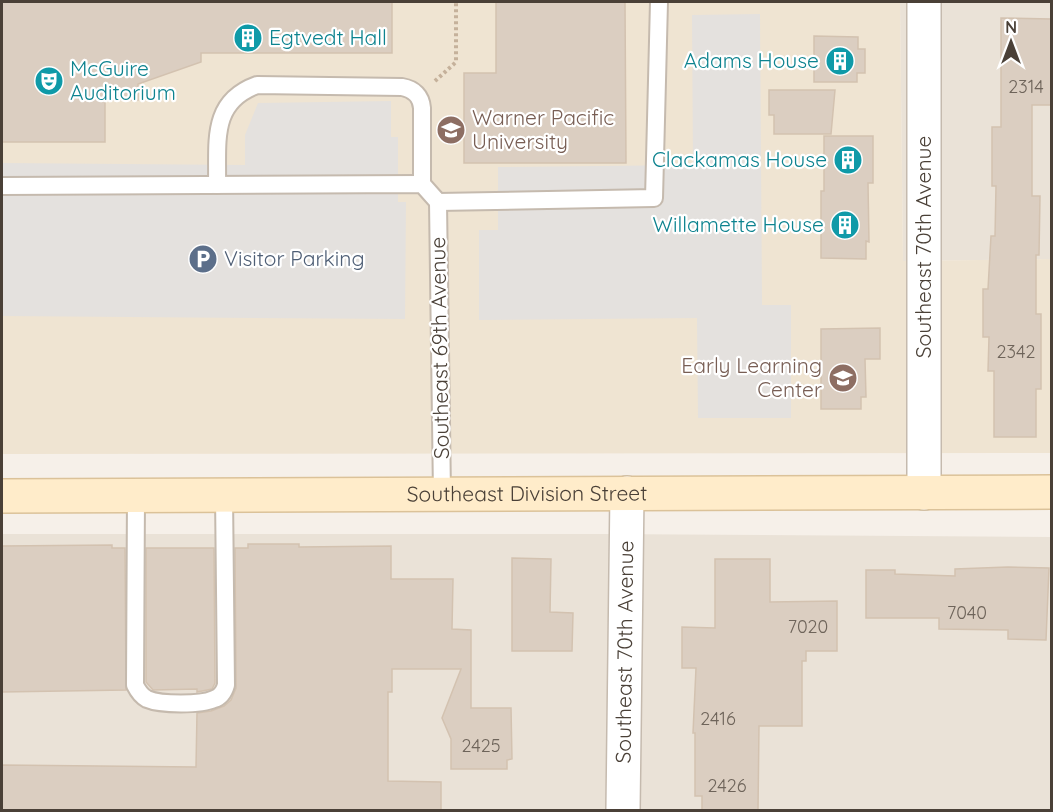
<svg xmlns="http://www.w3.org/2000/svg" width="1053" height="812" font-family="Quicksand,sans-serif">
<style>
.residential{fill:#eae2d7}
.education{fill:#efe4d2}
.parking{fill:#e4e1de}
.building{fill:#dbcec1;stroke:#d3c2b0;stroke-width:1.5}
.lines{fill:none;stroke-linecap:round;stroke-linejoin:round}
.service-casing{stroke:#c5baae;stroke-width:20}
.minor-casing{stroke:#c5baae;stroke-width:36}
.secondary-casing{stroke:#dbc299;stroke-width:36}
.path{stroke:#c5b19b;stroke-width:4;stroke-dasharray:3 3;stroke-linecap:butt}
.service{stroke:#fff;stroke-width:16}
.minor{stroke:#fff;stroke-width:33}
.secondary{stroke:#ffecca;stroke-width:33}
.labels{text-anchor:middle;stroke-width:4.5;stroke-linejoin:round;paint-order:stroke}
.number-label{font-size:18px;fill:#6e645a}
.culture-label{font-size:21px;fill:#0d838f;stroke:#fff;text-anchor:end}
.education-label{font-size:21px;fill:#785e54;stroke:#fff;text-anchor:start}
.street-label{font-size:21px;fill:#4a4037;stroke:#fff}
.service-label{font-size:21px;fill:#4e5e75;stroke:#fff;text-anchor:start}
</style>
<rect width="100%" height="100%" fill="#f6f0e9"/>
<g class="residential">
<polygon points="900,2 1051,2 1051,307 1050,259 903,261"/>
<polygon points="2,534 602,534 1051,537 1051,810 2,810"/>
</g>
<polygon class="education" points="2,2 900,2 903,261 1051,259 1051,453 2,454"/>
<g class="parking">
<polygon points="760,14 762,305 791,305 791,418 698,418 697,318 479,320 479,230 498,230 498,167 693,165 692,15"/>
<polygon points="391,101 391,137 398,137 398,202 406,202 405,319 2,316 2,163 245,165 245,135 258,103"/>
</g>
<g class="building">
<polygon points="2,2 392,2 392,53 201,53 201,62 138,84 138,100 105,100 105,142 2,142"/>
<polygon points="496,2 625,2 626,163 464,163 464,73 496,73"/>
<polygon points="1001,18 1051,19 1052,105 1032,105 1032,196 1040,196 1039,255 1036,255 1036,314 1041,314 1041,389 1036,389 1036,437 994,437 994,371 988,371 989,337 983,337 983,289 988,289 991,236 995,236 996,186 992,186 992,127 1001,127"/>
<polygon points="814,36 858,37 858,49 865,49 865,73 857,73 857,82 814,82"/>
<polygon points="769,90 835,90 831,134 774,134 774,115 769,115"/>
<polygon points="824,136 873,136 873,183 868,183 869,242 866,241 866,259 821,258 821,191 824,191"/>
<polygon points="880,328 880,359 865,359 866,397 861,397 861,409 821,409 821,329"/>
<polygon points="248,544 299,544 299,547 391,546 391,579 453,579 452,629 471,630 471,708 511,708 512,759 507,760 507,769 451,769 451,739 442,718 461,669 392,669 392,692 388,692 388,781 441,782 441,810 2,810 2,765 196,767 197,713 211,711 224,706 231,700 236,688 235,548 248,548"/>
<polygon points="112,545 112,548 125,548 126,690 2,692 2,546"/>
<polygon points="146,548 214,548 215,683 212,689 197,692 197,689 153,690 146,682"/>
<polygon points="512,558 551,559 550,612 573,613 572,651 512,651"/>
<polygon points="715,559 770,559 770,602 837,601 837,651 806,651 806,661 802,661 802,726 759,726 758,810 702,810 702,796 695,796 695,733 693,733 696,668 682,668 682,627 715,628"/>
<polygon points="1008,567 1049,568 1046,640 1008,639 1008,630 939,629 939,618 866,618 866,570 895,570 895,574 955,576 955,569"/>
</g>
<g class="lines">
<g class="service-casing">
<g id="service">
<path d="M 217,185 C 218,142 210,102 257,85 L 402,87 C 414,89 421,96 422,108 L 422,184"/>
<polyline points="2,186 422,184 438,202 654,198 659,2"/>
<polyline points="438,202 442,494"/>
<path d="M 136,495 L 135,685 C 138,691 141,696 147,699 C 161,705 201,705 214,699 C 221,697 224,692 226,685 L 224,494"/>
</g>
</g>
<g class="minor-casing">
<g id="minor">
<polyline points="924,493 924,2"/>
<path id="s1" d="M 623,810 L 627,493"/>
</g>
</g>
<g class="secondary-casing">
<g id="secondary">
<path id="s2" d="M 2,496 L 1052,492"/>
</g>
</g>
<polyline class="path" points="435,81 456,62 456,2"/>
<use href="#service" class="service"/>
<use href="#minor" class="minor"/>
<use href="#secondary" class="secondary"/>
</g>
<defs>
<g id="building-disc" transform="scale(1.5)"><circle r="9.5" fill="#0f9aa8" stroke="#fff"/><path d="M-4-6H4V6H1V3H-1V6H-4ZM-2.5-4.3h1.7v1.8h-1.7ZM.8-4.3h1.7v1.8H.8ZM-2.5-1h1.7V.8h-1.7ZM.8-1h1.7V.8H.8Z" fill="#fff"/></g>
<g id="theatre-disc" transform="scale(1.5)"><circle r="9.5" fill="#0f9aa8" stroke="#fff"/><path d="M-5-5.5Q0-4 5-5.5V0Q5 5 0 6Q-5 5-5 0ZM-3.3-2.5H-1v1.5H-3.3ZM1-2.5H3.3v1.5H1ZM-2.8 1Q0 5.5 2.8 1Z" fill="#fff"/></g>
<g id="university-disc" transform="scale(1.5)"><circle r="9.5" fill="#8d6e63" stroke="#fff"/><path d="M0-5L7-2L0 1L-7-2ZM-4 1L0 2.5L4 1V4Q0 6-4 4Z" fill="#fff"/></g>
<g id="parking-disc" transform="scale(1.5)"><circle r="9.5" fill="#5c6f8a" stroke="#fff"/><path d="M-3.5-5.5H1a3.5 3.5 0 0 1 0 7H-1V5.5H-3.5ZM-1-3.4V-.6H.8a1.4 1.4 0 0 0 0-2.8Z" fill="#fff"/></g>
<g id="school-disc" transform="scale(1.5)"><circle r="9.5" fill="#8d6e63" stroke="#fff"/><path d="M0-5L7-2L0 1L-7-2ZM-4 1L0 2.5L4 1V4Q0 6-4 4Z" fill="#fff"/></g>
</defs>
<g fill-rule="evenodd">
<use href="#building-disc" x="248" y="38"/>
<use href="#building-disc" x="840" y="61"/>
<use href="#theatre-disc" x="49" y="81"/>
<use href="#university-disc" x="451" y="130"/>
<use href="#building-disc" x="848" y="160"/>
<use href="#building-disc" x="845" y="225"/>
<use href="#parking-disc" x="203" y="259"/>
<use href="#school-disc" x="843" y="378"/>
</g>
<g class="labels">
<g class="number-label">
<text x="1026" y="93">2314</text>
<text x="1016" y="358">2342</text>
<text x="967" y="619">7040</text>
<text x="808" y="633">7020</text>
<text x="718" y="725">2416</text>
<text x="481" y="752">2425</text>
<text x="727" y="792">2426</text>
</g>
<g class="culture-label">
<text x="269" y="45" text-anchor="start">Egtvedt Hall</text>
<text x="819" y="68">Adams House</text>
<text x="70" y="76" text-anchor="start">McGuire<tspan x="70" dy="24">Auditorium</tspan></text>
<text x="827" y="167">Clackamas House</text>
<text x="824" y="232">Willamette House</text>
</g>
<g class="education-label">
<text x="472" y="125">Warner Pacific<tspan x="472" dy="24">University</tspan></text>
<text x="822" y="373" text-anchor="end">Early Learning<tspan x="822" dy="24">Center</tspan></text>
</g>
<g class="street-label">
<text transform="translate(924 247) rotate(-90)" y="7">Southeast 70th Avenue</text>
<text transform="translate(440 348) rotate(-91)" y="7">Southeast 69th Avenue</text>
<text dy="7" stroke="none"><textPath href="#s2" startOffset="525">Southeast Division Street</textPath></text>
<text dy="7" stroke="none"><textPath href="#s1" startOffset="158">Southeast 70th Avenue</textPath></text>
</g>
<g class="service-label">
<text x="224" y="266">Visitor Parking</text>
</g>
</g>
<rect width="1053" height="812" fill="none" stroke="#4a4037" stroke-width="6"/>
<g transform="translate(1011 42)" stroke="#ffffff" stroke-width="4.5" paint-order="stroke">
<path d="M0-4.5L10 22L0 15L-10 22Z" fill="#4a4037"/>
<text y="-9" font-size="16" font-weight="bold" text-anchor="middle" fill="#4a4037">N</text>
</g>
</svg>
